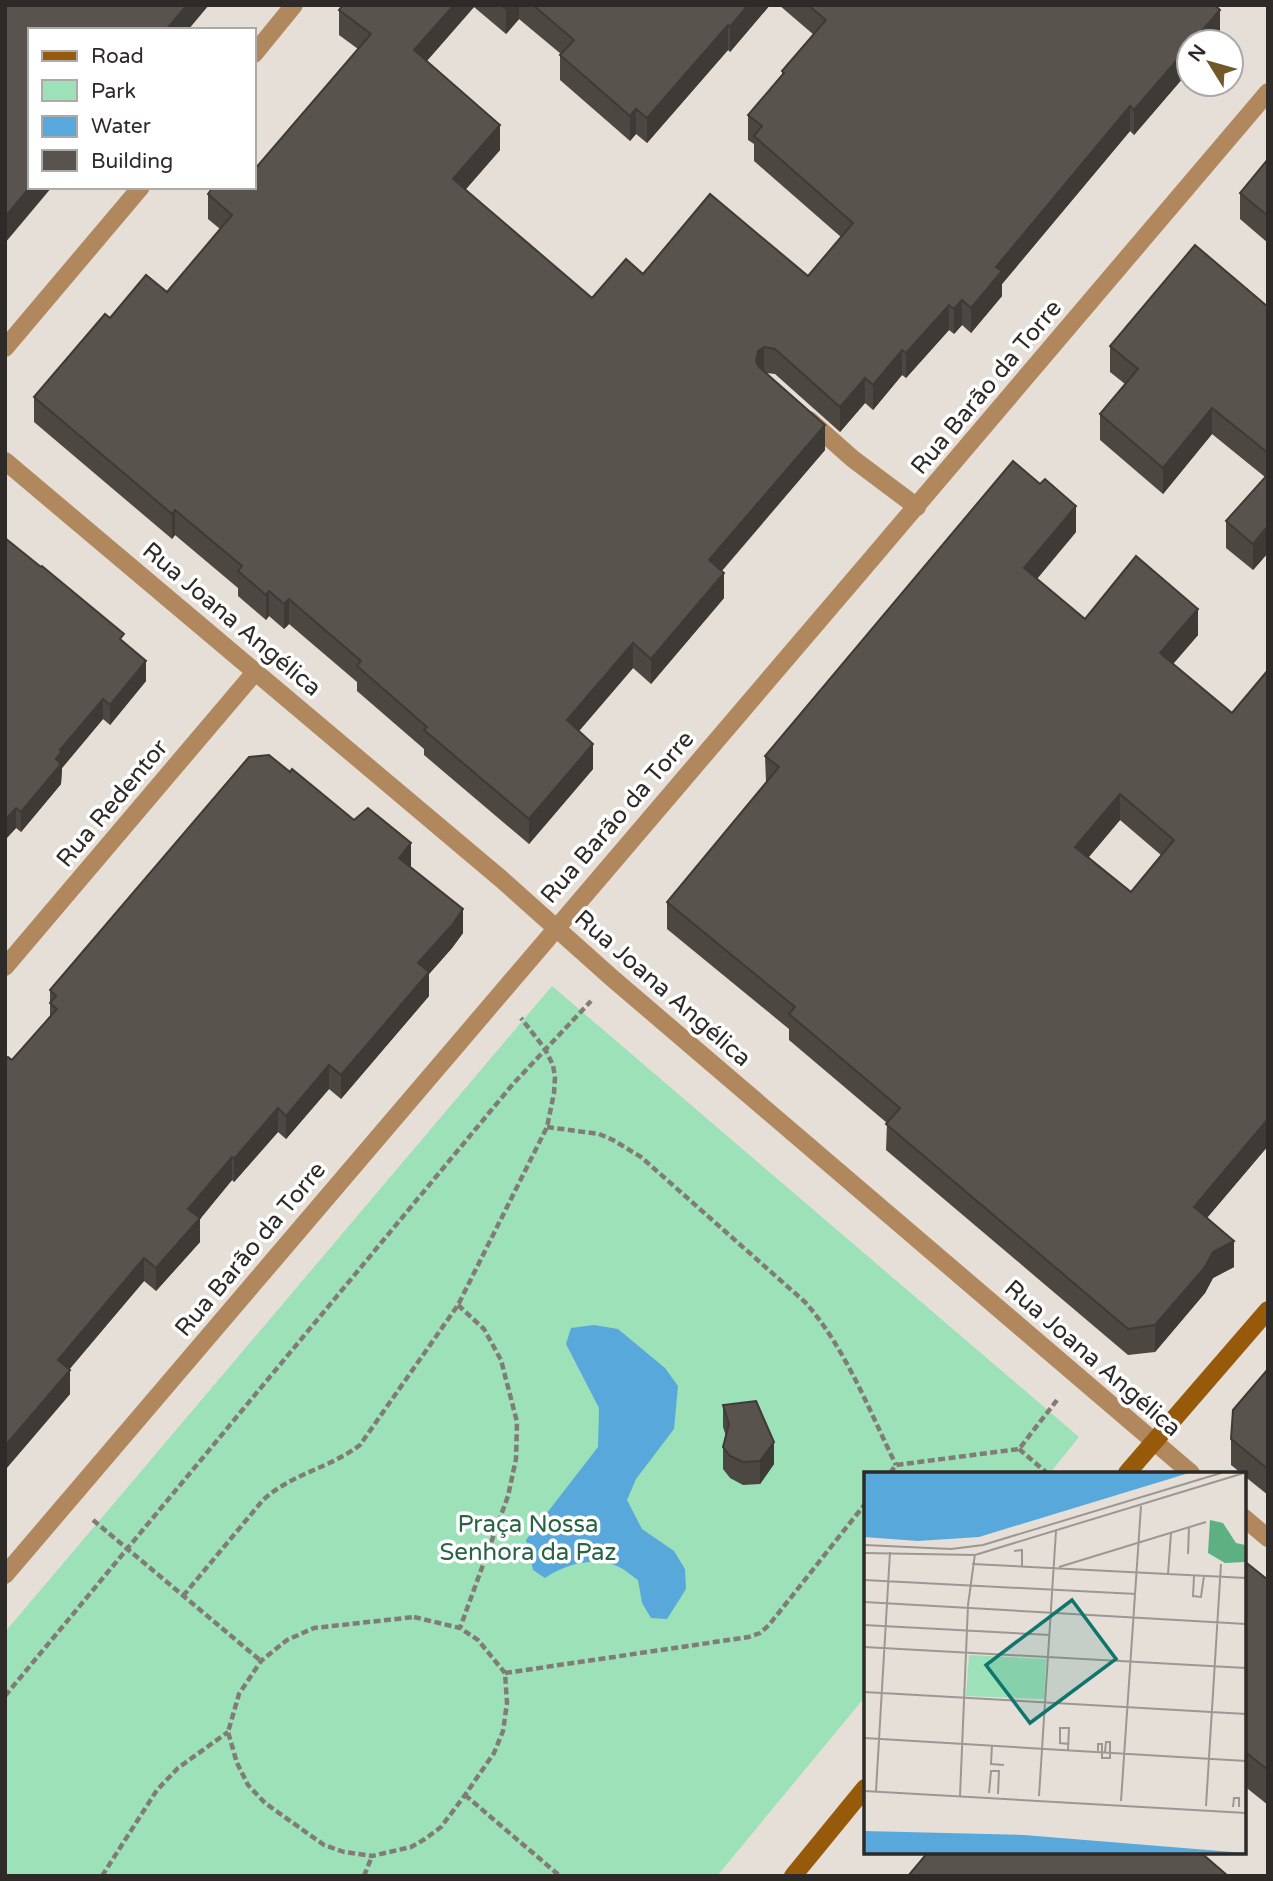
<svg xmlns="http://www.w3.org/2000/svg" width="1273" height="1881" font-family="'Varela Round',sans-serif">
<style>
.green{fill:#9ce1b7}
.water{fill:#59a8db}
.lines{fill:none;stroke-linecap:round;stroke-linejoin:round}
.path{stroke:#817c78;stroke-width:4.5;stroke-dasharray:7 3.5;stroke-linecap:butt}
.service{stroke:#b1875e;stroke-width:18}
.minor{stroke:#b1875e;stroke-width:18}
.secondary{stroke:#975a0a;stroke-width:18}
.wall{fill:#4d4742;fill-rule:evenodd}
.shaded-wall{fill:#3e3a36}
.building{fill:#59534d;stroke:#3e3a36;stroke-width:2;fill-rule:evenodd}
.labels{text-anchor:middle;stroke-width:7;stroke-linejoin:round;paint-order:stroke}
.street-label{font-size:24px;fill:#2d2a28;stroke:#fff}
.park-label{font-size:24px;fill:#276444;stroke:#fff}
.inset-road{fill:none;stroke:#9c9792;stroke-width:2}
.view{fill:#0f766e;fill-opacity:0.15;stroke:#0f766e;stroke-width:3.5}
.inset-edge{fill:none;stroke:#2d2a28;stroke-width:3.5}
</style>
<rect width="100%" height="100%" fill="#e6dfd8"/>
<polygon class="green" points="552,986 1079,1437 1050,1473 865,1473 865,1697 717,1876 5,1876 5,1632"/>
<path class="water" d="M 594,1325 L 618,1329 L 665,1368 L 678,1386 L 674,1429 L 636,1479 L 627,1500 L 642,1529 L 674,1551 L 685,1569 L 686,1589 L 667,1619 L 651,1618 L 642,1603 L 638,1580 C 632,1576 626,1570 619,1567 C 597,1556 565,1564 545,1578 L 533,1570 L 526,1540 L 598,1447 L 599,1408 L 566,1344 L 571,1328 Z"/>
<g class="lines">
<g class="path">
<path d="M 547,1127 L 599,1134 L 613,1140 L 641,1157 L 805,1302 C 845,1347 870,1412 896,1465"/>
<polyline points="458,1305 484,1329 501,1360 517,1422 516,1459 508,1496 460,1628"/>
<polyline points="1019,1449 1047,1473"/>
<polyline points="890,1473 896,1465 1019,1449 1057,1400"/>
<polyline points="93,1520 261,1661"/>
<path d="M 183,1596 L 263,1500 C 291,1474 330,1468 360,1445 L 458,1305 L 547,1127 L 554,1093 L 555,1077 L 553,1065 L 545,1049 L 521,1018"/>
<polygon points="414,1617 460,1628 478,1640 505,1673 507,1703 503,1731 494,1753 465,1795 441,1827 425,1839 411,1847 372,1856 344,1852 324,1845 265,1803 248,1785 237,1763 228,1732 239,1694 261,1661 287,1640 314,1628"/>
<polyline points="505,1673 749,1637 760,1633 769,1625 865,1504"/>
<polyline points="5,1696 513,1084 591,1001"/>
<polyline points="465,1795 560,1876"/>
<polyline points="102,1876 157,1790 178,1768 228,1732"/>
<polyline points="364,1876 372,1856"/>
</g>
<polyline class="service" points="809,420 853,459 917,507"/>
<g class="minor">
<polyline points="254,54 294,5"/>
<polyline points="5,348 141,187"/>
<polyline points="5,461 500,878 612,978 1191,1473"/>
<polyline points="5,967 256,671"/>
<polyline points="1243,1517 1268,1538"/>
<path d="M 5,1575 C 425,1079 849,588 1268,92"/>
</g>
<g class="secondary">
<polyline points="1127,1473 1268,1310"/>
<polyline points="793,1876 865,1788"/>
</g>
</g>
<g class="wall">
<polygon points="343,5 770,5 730,52 728,50 647,143 636,134 630,141 560,80 560,55 561,54 519,19 506,34 474,7 427,61 500,150 465,190 592,298 643,274 808,276 841,237 754,161 754,144 748,140 748,115 782,76 782,71 814,35 779,5 1217,5 1216,6 1220,35 1134,135 1130,131 1002,284 1002,296 971,333 962,325 954,334 949,330 906,378 902,375 873,410 865,403 840,432 775,374 766,373 825,450 722,571 724,598 651,684 633,668 579,731 593,769 529,844 424,755 424,749 357,691 357,682 289,624 284,629 269,616 266,620 238,596 238,588 175,535 172,539 34,422 34,397 110,318 167,292 220,229 208,219 208,194 254,187 358,49 339,35 339,10"/>
<polygon points="1268,159 1268,243 1240,219 1240,193"/>
<polygon points="1268,307 1268,553 1253,570 1226,548 1226,521 1265,477 1212,434 1163,494 1100,440 1100,414 1125,384 1110,372 1110,346"/>
<path d="M 1076,532 L 1037,579 L 1085,619 L 1198,635 L 1173,664 L 1232,713 L 1268,670 L 1268,1146 L 1207,1218 L 1234,1267 L 1213,1278 L 1205,1293 L 1155,1352 L 1128,1355 L 886,1150 L 887,1123 L 789,1040 L 789,1029 L 667,929 L 667,902 L 766,782 L 765,756 ZM 1120,820 L 1161,855 L 1131,892 L 1089,857 Z"/>
<polygon points="5,538 124,642 146,681 110,725 103,719 62,768 61,784 21,832 16,828 5,840"/>
<polygon points="290,772 410,867 463,933 452,948 429,974 429,996 341,1099 329,1089 286,1139 278,1132 234,1182 232,1180 200,1219 200,1242 156,1291 144,1281 69,1369 70,1394 5,1470 5,1060 12,1060 50,1016 50,990"/>
<polygon points="1268,1369 1268,1495 1243,1475 1243,1473 1241,1473 1231,1465 1231,1439"/>
<polygon points="723,1405 774,1464 760,1484 743,1485 730,1478 723,1469 723,1447 726,1436 723,1427"/>
<polygon points="1243,1560 1268,1580 1268,1805 1243,1785"/>
</g>
<g class="shaded-wall">
<polygon points="187,5 209,5 188,30 166,30"/>
<polygon points="454,5 474,5 474,7 414,75 414,50"/>
<polygon points="509,5 519,5 519,19 506,34 506,9"/>
<polygon points="748,5 770,5 730,52 730,27"/>
<polygon points="1220,10 1220,35 1214,42 1192,42"/>
<polygon points="728,25 728,50 647,143 647,118"/>
<polygon points="1189,46 1189,71 1134,135 1134,110"/>
<polygon points="1130,106 1130,131 1002,284 1002,296 971,333 971,308 996,267"/>
<polygon points="636,109 636,134 630,141 630,116"/>
<polygon points="500,125 500,150 453,204 453,179"/>
<polygon points="30,187 52,187 5,243 5,217"/>
<polygon points="962,300 962,325 954,334 954,309"/>
<polygon points="949,305 949,330 906,378 906,353"/>
<polygon points="764,347 764,372 756,361 758,351"/>
<polygon points="902,350 902,375 873,410 873,385"/>
<polygon points="865,378 865,403 840,432 840,407"/>
<polygon points="1212,408 1212,434 1163,494 1163,468"/>
<polygon points="825,425 825,450 709,585 709,560"/>
<polygon points="1076,506 1076,532 1024,594 1024,568"/>
<polygon points="175,510 175,535 172,539 172,514"/>
<polygon points="1268,526 1268,553 1253,570 1253,544"/>
<polygon points="724,573 724,598 651,684 651,659"/>
<polygon points="269,591 269,616 266,620 266,595"/>
<polygon points="289,599 289,624 284,629 284,604"/>
<polygon points="1198,609 1198,635 1160,679 1160,653"/>
<polygon points="633,643 633,668 567,745 567,720"/>
<polygon points="146,661 146,681 110,725 110,705"/>
<polygon points="103,699 103,719 62,768 61,784 21,832 21,812 60,750"/>
<polygon points="593,744 593,769 529,844 529,819"/>
<polygon points="1120,794 1120,820 1075,873 1075,847"/>
<polygon points="16,808 16,828 5,840 5,820"/>
<polygon points="411,843 411,867 399,858"/>
<polygon points="463,909 463,933 452,948 429,974 429,996 341,1099 341,1075 418,963"/>
<polygon points="329,1065 329,1089 286,1139 286,1116"/>
<polygon points="278,1108 278,1132 234,1182 234,1159"/>
<polygon points="1268,1119 1268,1146 1194,1233 1194,1207"/>
<polygon points="232,1157 232,1180 200,1219 200,1242 156,1291 156,1268 188,1209"/>
<polygon points="1234,1241 1234,1267 1213,1278 1205,1293 1155,1352 1155,1325 1213,1252"/>
<polygon points="144,1258 144,1281 58,1383 58,1360"/>
<polygon points="70,1370 70,1394 5,1470 5,1446"/>
<polygon points="774,1442 774,1464 760,1484 760,1461"/>
</g>
<g class="building">
<polygon points="5,5 187,5 166,30 30,30 30,187 5,217"/>
<polygon points="343,5 454,5 414,50 500,125 453,179 592,298 626,259 643,274 710,194 808,276 853,223 754,136 762,126 748,115 784,73 782,71 826,20 808,5 1215,5 1220,10 1192,42 1189,42 1189,46 1134,110 1130,106 996,267 1002,271 971,308 962,300 954,309 949,305 906,353 902,350 873,385 865,378 840,407 775,349 764,347 758,351 756,361 759,367 825,425 709,560 724,573 651,659 633,643 567,720 593,744 529,819 424,730 427,727 357,666 361,661 289,599 284,604 269,591 266,595 238,571 242,566 175,510 172,514 34,397 105,314 110,318 146,275 167,292 232,215 208,194 213,187 254,187 254,170 371,34 339,10"/>
<polygon points="501,5 509,5 506,9"/>
<polygon points="533,5 748,5 730,27 728,25 647,118 636,109 630,116 560,55 574,40"/>
<polygon points="1268,159 1268,216 1240,193"/>
<polygon points="1195,245 1268,307 1268,453 1212,408 1163,468 1100,414 1138,369 1110,346"/>
<path d="M 1013,461 L 1040,484 L 1045,479 L 1076,506 L 1024,568 L 1085,619 L 1136,556 L 1198,609 L 1160,653 L 1232,713 L 1268,670 L 1268,1119 L 1194,1207 L 1234,1241 L 1213,1252 L 1205,1267 L 1155,1325 L 1128,1329 L 886,1124 L 900,1108 L 789,1014 L 795,1007 L 667,902 L 779,767 L 765,756 ZM 1120,794 L 1174,840 L 1131,892 L 1075,847 Z"/>
<polygon points="1268,474 1268,526 1253,544 1226,521"/>
<polygon points="5,538 41,567 42,566 124,634 120,639 146,661 110,705 103,699 60,750 62,751 56,759 61,764 21,812 16,808 5,820"/>
<polygon points="269,755 290,772 292,769 354,820 368,808 411,843 399,858 463,909 452,925 418,963 429,972 341,1075 329,1065 286,1116 278,1108 234,1159 232,1157 188,1209 200,1218 156,1268 144,1258 58,1360 70,1370 5,1446 5,1060 8,1057 12,1060 57,1009 50,1003 56,996 50,990 249,757"/>
<polygon points="1268,1369 1268,1469 1231,1439 1233,1410"/>
<polygon points="756,1401 774,1442 760,1461 743,1462 730,1456 723,1447 729,1424 723,1405"/>
<polygon points="1243,1560 1268,1580 1268,1770 1243,1750"/>
<polygon points="929,1851 1199,1851 1228,1876 908,1876"/>
</g>
<g class="labels">
<g class="street-label">
<text transform="translate(986 387) rotate(-50)" y="8">Rua Barão da Torre</text>
<text transform="translate(232 619) rotate(40)" y="8">Rua Joana Angélica</text>
<text transform="translate(112 803) rotate(-50)" y="8">Rua Redentor</text>
<text transform="translate(617 817) rotate(-49)" y="8">Rua Barão da Torre</text>
<text transform="translate(663 988) rotate(41)" y="8">Rua Joana Angélica</text>
<text transform="translate(250 1249) rotate(-50)" y="8">Rua Barão da Torre</text>
<text transform="translate(1093 1358) rotate(41)" y="8">Rua Joana Angélica</text>
</g>
<g class="park-label">
<text x="528" y="1532">Praça Nossa<tspan x="528" dy="28">Senhora da Paz</tspan></text>
</g>
</g>
<g transform="translate(864 1472)">
<rect width="382" height="382" fill="#e6dfd8"/>
<path d="M 105,183 L 182,187 L 180,227 L 102,224 Z" fill="#9ce1b7"/>
<path d="M 346,48 L 359,51 L 372,71 L 381,73 L 381,90 L 361,91 L 344,81 Z" fill="#5cb081"/>
<path d="M 0,1 L 325,1 L 115,65 L 54,69 L 0,65 ZM 0,359 L 160,363 L 381,381 L 0,381 Z" fill="#59a8db"/>
<path class="inset-road" d="M 0,73 L 87,77 L 119,73 L 357,1M 150,79 L 158,78 L 158,94M 0,81 L 111,83 L 380,1M 324,82 L 325,55M 108,92 L 382,106M 195,95 L 342,50M 304,102 L 307,61M 330,104 L 329,124 L 337,125 L 340,104M 0,108 L 272,122M 0,130 L 382,152M 0,153 L 186,163M 0,175 L 382,196M 0,220 L 382,242M 0,266 L 382,289M 128,273 L 127,292 L 140,293M 204,278 L 205,256 L 196,256 L 196,271 L 205,272M 234,279 L 234,272 L 238,272 L 238,286 L 246,286 L 246,270 L 242,270 L 241,280M 0,319 L 382,341M 12,319 L 26,80M 125,321 L 127,299 L 135,299 L 134,322M 96,324 L 104,133 L 111,82M 175,324 L 192,59M 257,329 L 277,34M 342,334 L 357,92M 369,335 L 370,326 L 375,326 L 375,335"/>
<path class="view" d="M 208,128 L 252,187 L 166,251 L 122,193 Z"/>
<rect width="382" height="382" class="inset-edge"/>
</g>
<rect width="1273" height="1881" fill="none" stroke="#2d2a28" stroke-width="14"/>
<rect x="28" y="28" width="228" height="161" fill="#ffffff" stroke="#abaaa9" stroke-width="2"/>
<rect x="42" y="51" width="35" height="10" fill="#975a0a" stroke="#abaaa9" stroke-width="2"/>
<text x="91" y="63" font-size="21" fill="#2d2a28">Road</text>
<rect x="42" y="80" width="35" height="21" fill="#9ce1b7" stroke="#abaaa9" stroke-width="2"/>
<text x="91" y="98" font-size="21" fill="#2d2a28">Park</text>
<rect x="42" y="116" width="35" height="21" fill="#59a8db" stroke="#abaaa9" stroke-width="2"/>
<text x="91" y="133" font-size="21" fill="#2d2a28">Water</text>
<rect x="42" y="150" width="35" height="21" fill="#59534d" stroke="#abaaa9" stroke-width="2"/>
<text x="91" y="168" font-size="21" fill="#2d2a28">Building</text>
<g transform="translate(1210 63) rotate(307)"><circle r="33" fill="#ffffff" stroke="#abaaa9" stroke-width="2"/>
<path d="M0-5L12 26L0 18L-12 26Z" fill="#71592a"/>
<text y="-10" font-size="19" font-weight="bold" text-anchor="middle" fill="#2d2a28">N</text>
</g>
</svg>
